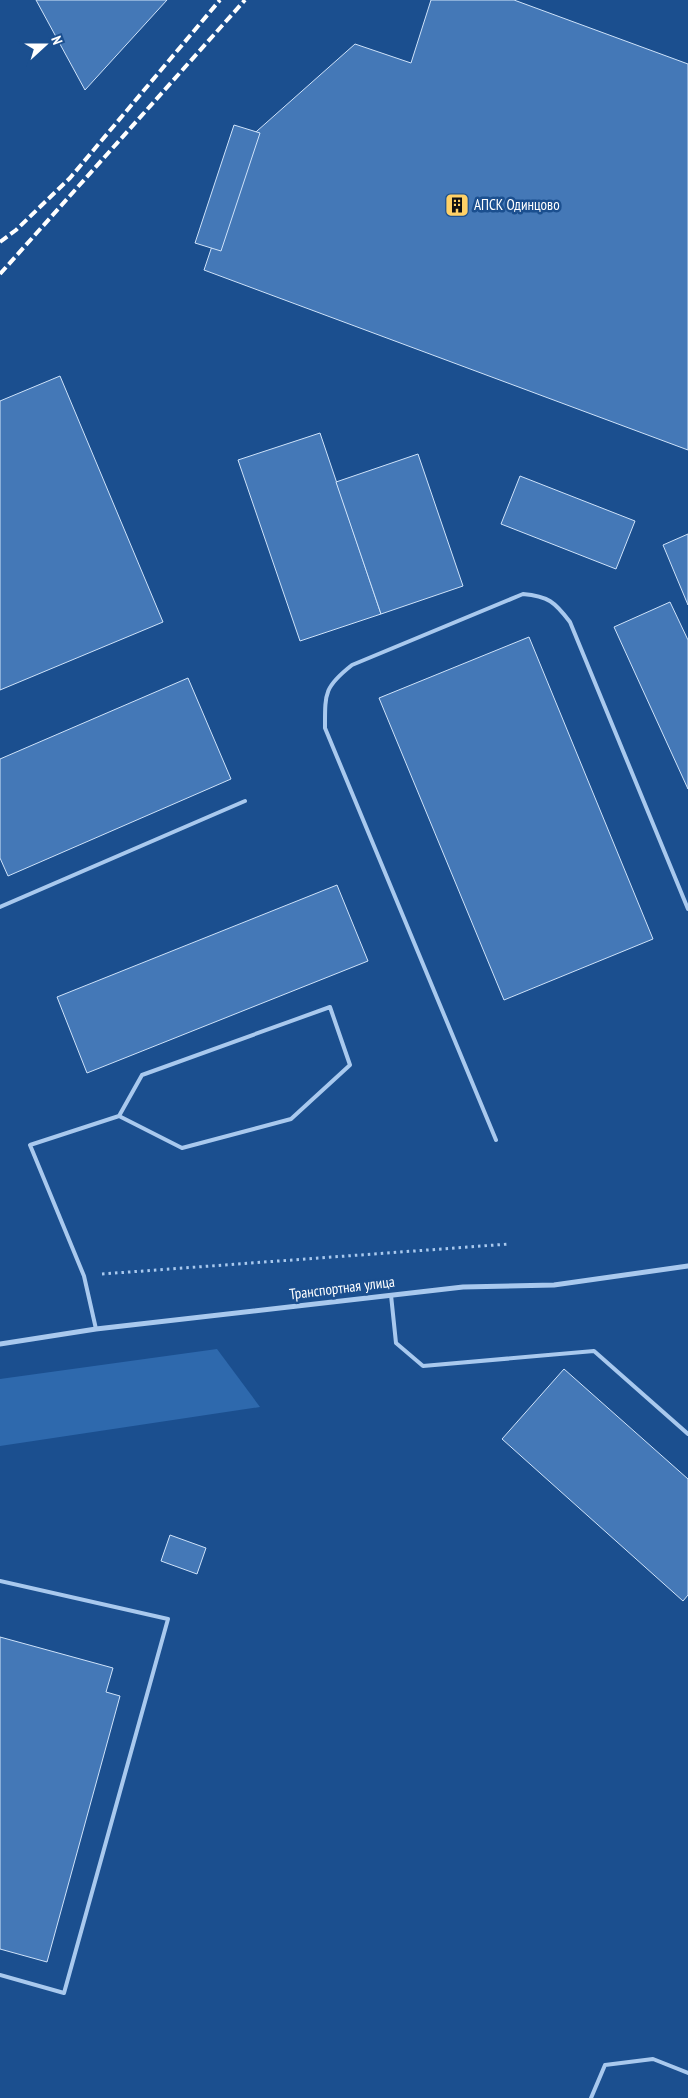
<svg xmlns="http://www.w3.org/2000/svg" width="688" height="2098" font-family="'PT Sans Narrow',sans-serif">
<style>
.green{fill:#2e69ad}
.building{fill:#4478b7;stroke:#cfe3fa}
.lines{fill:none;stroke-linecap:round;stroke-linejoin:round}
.path{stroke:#a9c9ee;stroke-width:3;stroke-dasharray:2.5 4;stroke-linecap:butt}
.service{stroke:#a9c9ee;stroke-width:4}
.minor{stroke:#a9c9ee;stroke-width:5}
.rail{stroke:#fff;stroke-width:4;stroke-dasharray:9 4;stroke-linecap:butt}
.labels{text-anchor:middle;stroke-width:5;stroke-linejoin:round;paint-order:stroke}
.poi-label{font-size:15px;fill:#fff;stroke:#1b4f8f;text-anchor:start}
.street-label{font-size:15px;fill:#fff;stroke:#1b4f8f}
</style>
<rect width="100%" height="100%" fill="#1b4f8f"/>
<polygon class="green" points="217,1349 260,1407 0,1446 0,1379"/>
<g class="building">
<polygon points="36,0 167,0 85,90"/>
<polygon points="431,0 514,0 688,64 688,450 204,270 248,139 355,44 411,63"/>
<polygon points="234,125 260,133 221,251 195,243"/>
<polygon points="60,376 163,622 0,690 0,401"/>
<polygon points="320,433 381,614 300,641 238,460"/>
<polygon points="418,454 463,586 381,614 336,482"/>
<polygon points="520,476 635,521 616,569 501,524"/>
<polygon points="688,534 688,605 663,545"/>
<polygon points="670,602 688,640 688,789 614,627"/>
<polygon points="529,637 653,939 504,1000 379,698"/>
<polygon points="188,678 231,779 8,876 0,858 0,759"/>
<polygon points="337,885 368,961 87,1073 57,997"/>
<polygon points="564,1369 688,1479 688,1595 683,1601 502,1439"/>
<polygon points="170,1535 206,1548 197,1574 161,1561"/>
<polygon points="0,1637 113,1668 106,1692 120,1696 47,1962 0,1949"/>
</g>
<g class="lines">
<polyline class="path" points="102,1274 509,1244"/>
<g class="service">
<polyline points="0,907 245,801"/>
<path d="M 496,1140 L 325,728 C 325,693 324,687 352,665 L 523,594 C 548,596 555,602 570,622 L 688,909"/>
<polyline points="391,1295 396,1343 423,1366 594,1351 688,1434"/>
<polyline points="96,1329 84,1276 30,1145 119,1116 142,1075 330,1007 350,1065 291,1119 182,1148 119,1116"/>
<polyline points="0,1581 168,1619 64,1993 0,1975"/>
<polyline points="591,2098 605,2065 653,2059 688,2073"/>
</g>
<polyline class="minor" points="0,1344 96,1329 463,1287 554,1285 688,1266"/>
<g class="rail">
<polyline points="0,242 16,230 70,178 220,0"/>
<polyline points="0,274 245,0"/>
</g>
</g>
<defs>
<g id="building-square" transform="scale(1.25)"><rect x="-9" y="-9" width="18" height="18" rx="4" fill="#ffd166" stroke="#1b4f8f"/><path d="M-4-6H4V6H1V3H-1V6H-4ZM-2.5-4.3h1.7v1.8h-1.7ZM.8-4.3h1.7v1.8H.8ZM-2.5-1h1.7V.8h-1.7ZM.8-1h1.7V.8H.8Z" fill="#111"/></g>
</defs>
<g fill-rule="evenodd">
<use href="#building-square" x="457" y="205"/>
</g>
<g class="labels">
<g class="poi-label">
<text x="474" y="210">АПСК Одинцово</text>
</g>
<g class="street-label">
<text transform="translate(342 1288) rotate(-7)" y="5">Транспортная улица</text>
</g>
</g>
<g transform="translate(45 45) rotate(69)" stroke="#1b4f8f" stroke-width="4" paint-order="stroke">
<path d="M0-4L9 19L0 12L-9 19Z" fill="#ffffff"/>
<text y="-8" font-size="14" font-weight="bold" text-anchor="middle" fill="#ffffff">N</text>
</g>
</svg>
